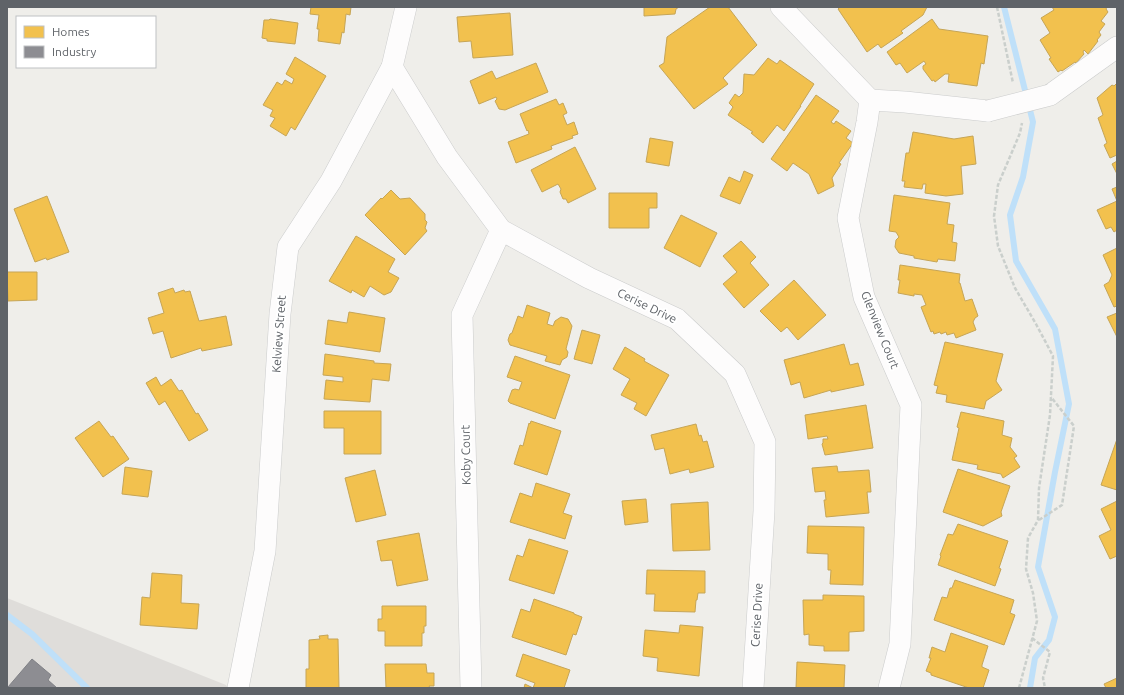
<svg xmlns="http://www.w3.org/2000/svg" width="1124" height="695" font-family="Ubuntu,sans-serif">
<style>
.industrial{fill:#dfddda}
.homes{fill:#f2c14e;stroke:#c6a556}
.industry{fill:#8d8d92;stroke:#7f8085}
.lines{fill:none;stroke-linecap:round;stroke-linejoin:round}
.stream{stroke:#bfe0f9;stroke-width:6}
.minor-casing{stroke:#cbcccc;stroke-width:22}
.path{stroke:#cacfcc;stroke-width:2.5;stroke-dasharray:4 2;stroke-linecap:butt}
.minor{stroke:#fdfcfc;stroke-width:21}
.minor-bridge-casing{stroke:#cbcccc;stroke-width:22;stroke-linecap:butt}
.minor-bridge{stroke:#fdfcfc;stroke-width:21}
.labels{text-anchor:middle;stroke-width:4;stroke-linejoin:round;paint-order:stroke}
.street-label{font-size:12px;fill:#5f6368;stroke:#fff}
</style>
<rect width="100%" height="100%" fill="#efeeea"/>
<polygon class="industrial" points="7,598 226,685 228,688 7,688"/>
<g class="homes">
<polygon points="311,7 351,7 350,15 346,14 344,33 342,32 340,44 318,41 319,29 317,29 319,15 310,14"/>
<polygon points="636,7 679,7 676,9 675,14 644,16 644,7"/>
<polygon points="710,7 728,7 757,45 723,78 728,84 694,109 659,66 664,63 667,37"/>
<polygon points="840,7 927,7 923,15 901,31 903,33 881,48 878,44 867,52 838,9"/>
<polygon points="1052,7 1107,7 1106,9 1108,12 1101,21 1105,24 1099,32 1101,35 1097,40 1098,41 1088,54 1084,50 1083,52 1084,54 1076,63 1075,62 1062,71 1061,70 1058,72 1049,59 1051,58 1040,40 1050,33 1041,18 1054,10"/>
<polygon points="510,13 513,55 473,58 471,41 459,42 457,17"/>
<polygon points="270,19 298,23 295,44 267,41 267,39 262,38 264,20 269,20"/>
<polygon points="932,19 939,29 988,36 984,64 981,63 977,86 948,82 949,74 945,74 935,82 934,80 932,81 923,69 923,66 926,64 924,61 907,73 900,63 896,65 887,52"/>
<polygon points="295,57 326,76 295,130 291,127 286,136 270,126 275,118 270,116 273,110 263,105 277,82 282,85 285,80 292,84 294,79 286,74"/>
<polygon points="768,58 777,64 780,60 814,84 800,106 801,106 784,131 777,125 763,143 751,133 753,132 728,115 733,107 729,103 735,94 739,97 743,93 744,74 754,75"/>
<polygon points="536,63 548,92 505,110 499,109 495,101 497,99 496,97 479,104 470,81 492,71 496,79"/>
<polygon points="1117,83 1117,155 1110,158 1104,145 1107,143 1098,118 1103,115 1097,98 1112,85 1114,86"/>
<polygon points="816,95 839,111 831,122 834,124 836,121 851,131 846,138 853,143 839,163 841,164 832,178 834,186 818,194 809,174 793,163 787,171 771,159"/>
<polygon points="556,99 559,105 563,103 567,113 563,115 567,125 574,122 578,134 572,136 573,138 551,146 552,149 516,163 508,142 529,134 528,130 527,131 520,114"/>
<polygon points="913,132 954,139 973,136 976,164 961,166 963,194 946,196 925,193 926,184 923,184 922,189 904,187 905,181 902,181 906,153 909,153"/>
<polygon points="650,138 673,142 669,166 646,162"/>
<polygon points="575,147 596,189 568,203 566,199 563,199 560,192 561,189 558,184 542,192 531,170"/>
<polygon points="1117,161 1117,174 1112,164"/>
<polygon points="744,171 753,175 740,204 720,196 729,177 740,182"/>
<polygon points="1117,187 1117,230 1114,232 1111,227 1106,229 1097,210 1117,201 1112,189"/>
<polygon points="391,190 400,199 410,198 425,214 425,220 427,222 425,228 427,231 405,255 365,215 381,198 382,199"/>
<polygon points="609,193 657,193 657,208 649,208 649,228 609,228"/>
<polygon points="894,195 950,203 947,224 954,225 952,242 957,243 955,261 938,259 937,262 914,258 914,256 899,253 895,247 896,240 899,237 896,232 889,231"/>
<polygon points="47,196 69,252 47,260 46,258 35,262 14,209"/>
<polygon points="681,215 717,233 700,267 664,248"/>
<polygon points="356,236 395,259 388,272 399,278 391,292 384,295 370,286 364,297 352,290 351,293 329,281"/>
<polygon points="741,241 756,257 750,263 769,285 744,308 723,284 737,272 723,256"/>
<polygon points="1117,248 1117,306 1114,307 1104,285 1109,282 1112,275 1103,255"/>
<polygon points="900,265 960,274 959,283 960,283 965,301 972,299 978,316 975,318 973,322 976,330 956,338 954,333 947,335 946,332 941,334 940,332 934,334 933,331 931,332 921,307 926,305 922,295 914,294 914,296 898,293 900,280 898,280"/>
<polygon points="7,272 37,272 37,300 8,301"/>
<polygon points="794,280 826,315 798,340 787,327 781,332 760,311"/>
<polygon points="173,288 175,293 184,290 185,292 190,291 199,321 226,316 232,345 202,351 201,348 171,358 163,331 153,334 148,318 164,313 158,293"/>
<polygon points="527,305 550,313 547,324 553,326 555,321 561,317 568,319 572,326 566,349 568,352 567,357 562,360 560,365 545,361 547,356 510,345 508,340 510,334 512,333 518,316 523,318"/>
<polygon points="349,312 385,318 380,352 325,344 328,320 347,323"/>
<polygon points="1117,313 1117,337 1107,317"/>
<polygon points="582,330 600,335 592,364 574,359"/>
<polygon points="945,342 1003,354 996,381 1002,390 986,401 984,409 946,402 947,395 936,393 938,386 934,385"/>
<polygon points="844,344 850,365 858,363 864,385 831,392 831,390 804,398 800,382 791,385 784,360"/>
<polygon points="625,347 645,359 644,361 669,375 646,416 634,409 637,403 621,395 630,379 613,369"/>
<polygon points="325,354 374,361 374,363 391,364 389,381 372,379 370,402 324,399 326,380 343,382 343,377 323,375"/>
<polygon points="515,356 570,375 555,419 510,403 508,401 512,390 515,389 519,390 522,382 507,377"/>
<polygon points="156,377 161,386 171,379 179,391 182,390 196,414 198,413 208,430 189,441 165,401 159,405 146,383"/>
<polygon points="866,405 873,448 825,455 822,444 823,443 823,439 828,439 827,436 808,439 805,415"/>
<polygon points="324,411 381,411 381,454 344,454 344,428 324,428"/>
<polygon points="961,412 1004,421 1002,435 1012,438 1010,447 1017,456 1014,458 1020,467 1003,478 1001,474 977,469 978,465 952,460 959,428 957,427"/>
<polygon points="99,421 111,437 113,436 129,459 103,477 75,438"/>
<polygon points="531,421 561,431 547,475 514,464 520,445 523,446 529,423 530,424"/>
<polygon points="696,424 699,436 701,435 703,442 707,441 714,467 690,473 689,469 670,474 664,448 655,450 651,435"/>
<polygon points="1117,439 1117,490 1101,485"/>
<polygon points="837,466 838,472 869,470 871,492 867,492 869,513 826,517 824,500 826,500 825,491 815,492 812,468"/>
<polygon points="125,467 152,471 148,497 122,494"/>
<polygon points="958,469 1010,486 1001,512 1002,516 983,526 943,512"/>
<polygon points="375,470 386,515 356,522 345,478"/>
<polygon points="536,483 570,494 563,513 572,516 565,539 510,522 520,493 532,497"/>
<polygon points="646,499 648,522 625,525 622,501"/>
<polygon points="1117,501 1117,556 1110,559 1099,536 1111,530 1101,509"/>
<polygon points="708,502 710,550 673,551 671,504"/>
<polygon points="958,524 1008,541 999,568 1001,569 995,586 938,565 941,556 940,555 948,534 953,535"/>
<polygon points="808,526 864,527 863,585 830,584 831,570 828,570 828,554 807,553"/>
<polygon points="419,533 428,580 397,586 392,560 381,561 377,541"/>
<polygon points="529,539 568,551 554,594 509,580 517,555 523,557"/>
<polygon points="647,570 705,571 705,593 698,593 697,600 696,600 695,612 654,611 655,594 646,594"/>
<polygon points="152,573 182,575 181,603 199,604 197,629 140,625 142,597 150,598"/>
<polygon points="955,580 1014,600 1010,613 1015,615 1004,645 934,620 942,597 947,598 950,588 952,588"/>
<polygon points="823,595 864,596 864,631 849,632 849,651 824,651 824,646 809,645 809,634 804,635 803,600 823,600"/>
<polygon points="534,599 574,613 574,614 582,617 576,635 573,634 566,655 512,637 521,609 530,612"/>
<polygon points="382,606 426,606 426,626 424,626 424,633 422,633 422,646 385,646 385,631 378,631 378,619 382,619"/>
<polygon points="680,625 703,627 699,676 657,671 658,658 643,656 645,630 679,633"/>
<polygon points="951,633 988,646 982,665 982,667 989,670 983,688 969,688 931,675 931,673 926,671 931,658 929,658 932,647 945,652"/>
<polygon points="328,635 328,639 338,639 339,688 306,688 306,669 309,669 309,640 320,639 319,636"/>
<polygon points="523,654 570,670 564,688 524,688 525,684 533,688 535,683 516,676"/>
<polygon points="797,662 845,665 844,688 796,688"/>
<polygon points="385,664 426,664 427,673 434,673 434,686 429,686 430,688 386,688"/>
<polygon points="1117,678 1117,688 1106,688 1104,684"/>
</g>
<polygon class="industry" points="32,659 51,675 48,680 57,688 10,688 8,687"/>
<g class="lines">
<g class="stream">
<polyline points="1004,7 1033,122 1023,177 1010,215 1016,261 1055,329 1069,404 1055,472 1038,567 1055,617 1049,640 1035,658 1030,688"/>
<polyline points="7,615 32,634 87,688"/>
</g>
<g class="minor-casing">
<g id="minor">
<polyline points="781,7 870,100 867,122 848,218 864,297 911,405 900,644 889,688"/>
<polyline points="392,67 447,157 501,230 589,278 677,319 735,374 765,442 764,511 753,688"/>
<polyline points="1050,95 1117,47"/>
<polyline points="870,100 905,102 988,111"/>
<polyline points="238,688 265,551 280,314 288,247 331,181 392,67 406,7"/>
<polyline points="471,688 462,315 501,230"/>
</g>
</g>
<g class="path">
<polyline points="997,7 1013,83"/>
<polyline points="1039,520 1062,505 1074,426 1051,397"/>
<polyline points="1032,638 1050,652 1043,678 1045,688"/>
<polyline points="1019,688 1037,621 1033,593 1026,569 1028,538 1038,520 1039,488 1050,415 1053,356 1036,324 1015,288 998,246 994,216 998,185 1020,133 1022,123"/>
</g>
<use href="#minor" class="minor"/>
<g class="minor-bridge-casing">
<polyline id="minor-bridge" points="988,111 1050,95"/>
</g>
<use href="#minor-bridge" class="minor-bridge"/>
</g>
<g class="labels">
<g class="street-label">
<text transform="translate(647 306) rotate(26)" y="4">Cerise Drive</text>
<text transform="translate(880 330) rotate(68)" y="4">Glenview Court</text>
<text transform="translate(279 334) rotate(-86)" y="4">Kelview Street</text>
<text transform="translate(466 455) rotate(-91)" y="4">Koby Court</text>
<text transform="translate(757 615) rotate(-87)" y="4">Cerise Drive</text>
</g>
</g>
<rect width="1124" height="695" fill="none" stroke="#5f6368" stroke-width="16"/>
<rect x="16" y="16" width="140" height="52" fill="#ffffff" stroke="#bfc1c3"/>
<rect x="24" y="26" width="20" height="12" fill="#f2c14e" stroke="#bfc1c3"/>
<text x="52" y="36" font-size="12" fill="#5f6368">Homes</text>
<rect x="24" y="46" width="20" height="12" fill="#8d8d92" stroke="#bfc1c3"/>
<text x="52" y="56" font-size="12" fill="#5f6368">Industry</text>
</svg>
